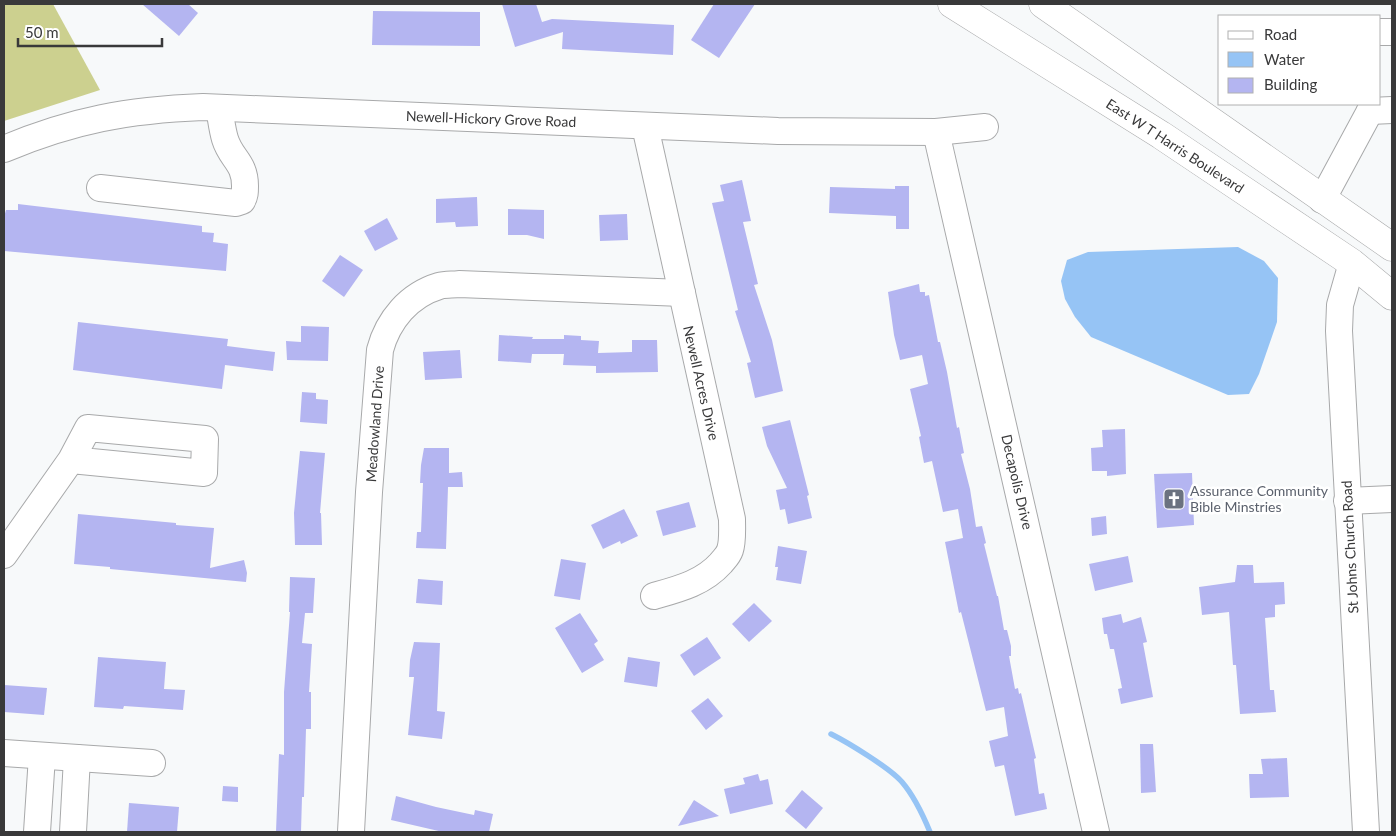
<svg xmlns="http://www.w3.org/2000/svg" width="1396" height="836" font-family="Lato,sans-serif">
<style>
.forest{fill:#ccd08f}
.water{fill:#96c4f5}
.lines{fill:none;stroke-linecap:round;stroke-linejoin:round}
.stream{stroke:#96c4f5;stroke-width:5.5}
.building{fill:#b4b5f1}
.minor-casing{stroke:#a8a9aa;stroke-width:28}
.major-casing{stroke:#a8a9aa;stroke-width:29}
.minor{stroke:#fff;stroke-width:26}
.major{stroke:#fff;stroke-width:28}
.labels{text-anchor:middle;stroke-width:5;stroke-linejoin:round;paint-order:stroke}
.street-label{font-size:14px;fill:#39393a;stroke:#fff}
.worship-label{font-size:14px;fill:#5b616d;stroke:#fff;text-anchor:start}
</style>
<rect width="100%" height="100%" fill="#f7f9fa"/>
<polygon class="forest" points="4,4 53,4 100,90 4,121"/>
<polygon class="water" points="1238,247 1264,261 1278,278 1277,322 1259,374 1249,394 1228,395 1091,337 1075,317 1065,299 1061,281 1067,260 1088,252"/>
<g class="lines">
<path class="stream" d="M 831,734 C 847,742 890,768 902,782 C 914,796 923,815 930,832"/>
</g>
<g class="building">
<polygon points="142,4 188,4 198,13 179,36"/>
<polygon points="502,4 536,4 542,22 552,19 674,25 673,55 562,49 563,32 515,47"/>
<polygon points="714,4 755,4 719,58 691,40"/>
<polygon points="373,11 480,12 480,46 372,45"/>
<polygon points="742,180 751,221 743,222 758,284 754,285 772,340 783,391 755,398 747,363 751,362 735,311 738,310 712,203 724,201 720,185"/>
<polygon points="895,186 909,186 909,229 896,229 896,216 829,213 830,187 895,189"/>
<polygon points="477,197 478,226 456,227 455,222 436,223 436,199"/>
<polygon points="18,204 202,226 202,232 214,233 213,242 228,244 226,271 4,251 4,217 6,210 18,210"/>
<polygon points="508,209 544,210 544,239 527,235 508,235"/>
<polygon points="627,214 628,240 600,241 599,215"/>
<polygon points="387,218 398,239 375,251 364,231"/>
<polygon points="340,255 363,270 344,297 322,281"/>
<polygon points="919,284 920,292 925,292 925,296 929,295 938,342 940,342 947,372 957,428 959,427 964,453 961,454 970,489 976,527 982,526 986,543 984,544 997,596 998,596 1004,630 1007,630 1011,646 1011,656 1009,656 1015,689 1018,688 1019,694 1021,693 1036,758 1034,759 1039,794 1044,793 1047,809 1015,816 1004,765 995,767 989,741 1008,736 1004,707 986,711 961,612 959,613 945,542 963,538 958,509 943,512 932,461 924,463 919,437 921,436 910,389 928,384 922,355 900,360 894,335 888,292"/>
<polygon points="78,322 228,339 227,346 275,352 273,371 225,365 222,389 73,370"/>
<polygon points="301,326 329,327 328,361 287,360 286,341 301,342"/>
<polygon points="499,335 533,337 532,339 564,339 564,335 581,336 581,340 599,341 598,353 632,352 632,340 657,340 658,372 596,373 596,366 563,365 564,354 532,354 531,363 498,361"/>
<polygon points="460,350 462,378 425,380 423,352"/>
<polygon points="302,392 316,393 316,399 328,400 327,424 300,422"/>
<polygon points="790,420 809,495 807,496 812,518 788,524 785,509 780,510 776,490 787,488 767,446 762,427"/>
<polygon points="1125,429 1126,474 1107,476 1107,471 1092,471 1091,448 1103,447 1102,430"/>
<polygon points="424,448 449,448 449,473 462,472 463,487 448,487 446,549 416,548 417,532 421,532 423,483 420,483 421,465"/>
<polygon points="300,451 325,453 320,513 321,513 322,545 295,545 294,513"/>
<polygon points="1192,473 1194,525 1157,528 1154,474"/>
<polygon points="689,502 696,527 663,536 656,511"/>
<polygon points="624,509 638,536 621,544 620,541 603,549 591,525"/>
<polygon points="78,514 176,523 176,525 214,528 210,568 244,560 247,573 246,582 110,569 110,567 74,564"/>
<polygon points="1106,516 1107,534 1092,536 1091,518"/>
<polygon points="778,546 807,551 801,584 776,580 778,567 775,567"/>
<polygon points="1128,556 1133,582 1095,591 1089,564"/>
<polygon points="561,559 586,563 580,600 554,596"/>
<polygon points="1237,565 1253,565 1254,583 1284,582 1285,604 1275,605 1275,617 1265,618 1270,690 1274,690 1276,712 1240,714 1236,665 1233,665 1229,612 1202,615 1199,587 1235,582"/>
<polygon points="290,577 315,578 313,613 305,613 302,643 312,644 309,692 311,692 311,729 306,729 304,797 302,797 301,832 276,832 279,754 284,755 284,692 290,612 289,612"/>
<polygon points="418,579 443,581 442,605 416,603"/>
<polygon points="754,603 772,621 749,642 732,624"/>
<polygon points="580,613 598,641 594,644 604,660 582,673 555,628"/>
<polygon points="1121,614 1123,623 1141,617 1147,642 1143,643 1153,697 1121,704 1118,689 1122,688 1114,649 1110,649 1107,634 1104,634 1102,618"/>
<polygon points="707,637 721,658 694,676 680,655"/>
<polygon points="414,642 440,643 437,711 445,712 442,739 408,735 414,677 409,677 410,660"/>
<polygon points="98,657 166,662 164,689 185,690 183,710 124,706 123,709 94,707"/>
<polygon points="628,657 660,662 657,687 624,682"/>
<polygon points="4,685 47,688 44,715 4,712"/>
<polygon points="708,698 723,716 706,730 691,711"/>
<polygon points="1140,744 1153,744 1156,792 1141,793"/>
<polygon points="1287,758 1289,797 1250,798 1249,774 1263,774 1261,759"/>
<polygon points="758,774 760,781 768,779 773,804 730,814 724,789 745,784 743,778"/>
<polygon points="223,786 238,787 238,802 222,801"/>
<polygon points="802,790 823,808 806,829 785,811"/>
<polygon points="396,796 436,807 474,815 475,810 493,814 489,832 443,832 391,820"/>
<polygon points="694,800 719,816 678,826"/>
<polygon points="129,803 179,807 177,832 127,832"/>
</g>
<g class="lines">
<g class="minor-casing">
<g id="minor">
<polyline points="1380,32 1392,32"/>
<polyline points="1370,111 1392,110"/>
<path d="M 645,126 L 732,519 C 732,529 733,541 730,550 C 728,556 724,559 721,563 C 703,583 679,589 654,596"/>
<polyline points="936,132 1096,832"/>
<path d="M 4,149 C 73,120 128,110 203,107 L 778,131 L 936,132 L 985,127"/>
<path d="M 100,188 L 236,203 L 242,201 C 245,196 245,192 245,186 C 245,162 231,159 225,139 C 222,129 221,118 219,108"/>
<polyline points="1322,200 1370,111"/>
<polyline points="1352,263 1340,305 1339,331 1366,832"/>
<polyline points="1347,501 1392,499"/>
<polyline points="4,555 71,460 204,473 205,439 88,428 71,460"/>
<polyline points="4,753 152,763"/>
<polyline points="37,832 42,756"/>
<polyline points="73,832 77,758"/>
<path d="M 351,832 L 369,492 L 380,350 C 388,320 409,295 439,286 C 446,284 453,285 459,284 L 682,293"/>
</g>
</g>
<g class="major-casing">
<g id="major">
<polyline points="952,4 1161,135 1352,263 1392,296"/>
<polyline points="1043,4 1392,247"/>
</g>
</g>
<use href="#minor" class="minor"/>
<use href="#major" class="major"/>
</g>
<defs>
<g id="church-square" transform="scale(1.125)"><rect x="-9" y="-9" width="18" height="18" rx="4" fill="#6b7280" stroke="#fff"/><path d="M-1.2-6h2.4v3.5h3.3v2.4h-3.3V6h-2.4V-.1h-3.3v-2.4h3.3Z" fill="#fff"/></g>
</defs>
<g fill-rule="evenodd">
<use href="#church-square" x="1174" y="499"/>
</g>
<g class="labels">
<g class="street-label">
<text transform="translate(491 119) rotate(2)" y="5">Newell-Hickory Grove Road</text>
<text transform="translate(1175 146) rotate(33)" y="5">East W T Harris Boulevard</text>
<text transform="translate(701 383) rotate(77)" y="5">Newell Acres Drive</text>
<text transform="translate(375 424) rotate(-86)" y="5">Meadowland Drive</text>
<text transform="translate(1017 482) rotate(77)" y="5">Decapolis Drive</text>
<text transform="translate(1350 547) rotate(-93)" y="5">St Johns Church Road</text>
</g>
<g class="worship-label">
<text x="1190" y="496">Assurance Community<tspan x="1190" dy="16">Bible Minstries</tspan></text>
</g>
</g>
<rect width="1396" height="836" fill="none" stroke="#39393a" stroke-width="10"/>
<rect x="1218" y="15" width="162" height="90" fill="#ffffff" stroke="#b0b0b0"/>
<rect x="1228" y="31" width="25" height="8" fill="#ffffff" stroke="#b0b0b0"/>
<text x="1264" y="40" font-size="15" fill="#39393a">Road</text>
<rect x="1228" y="52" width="25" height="15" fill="#96c4f5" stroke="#b0b0b0"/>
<text x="1264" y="65" font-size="15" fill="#39393a">Water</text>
<rect x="1228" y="78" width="25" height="15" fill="#b4b5f1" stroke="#b0b0b0"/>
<text x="1264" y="90" font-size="15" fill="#39393a">Building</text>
<path d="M18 38v8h144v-8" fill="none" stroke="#39393a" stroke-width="2.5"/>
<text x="25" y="38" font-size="15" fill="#39393a" stroke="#ffffff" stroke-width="4" paint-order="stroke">50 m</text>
</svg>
